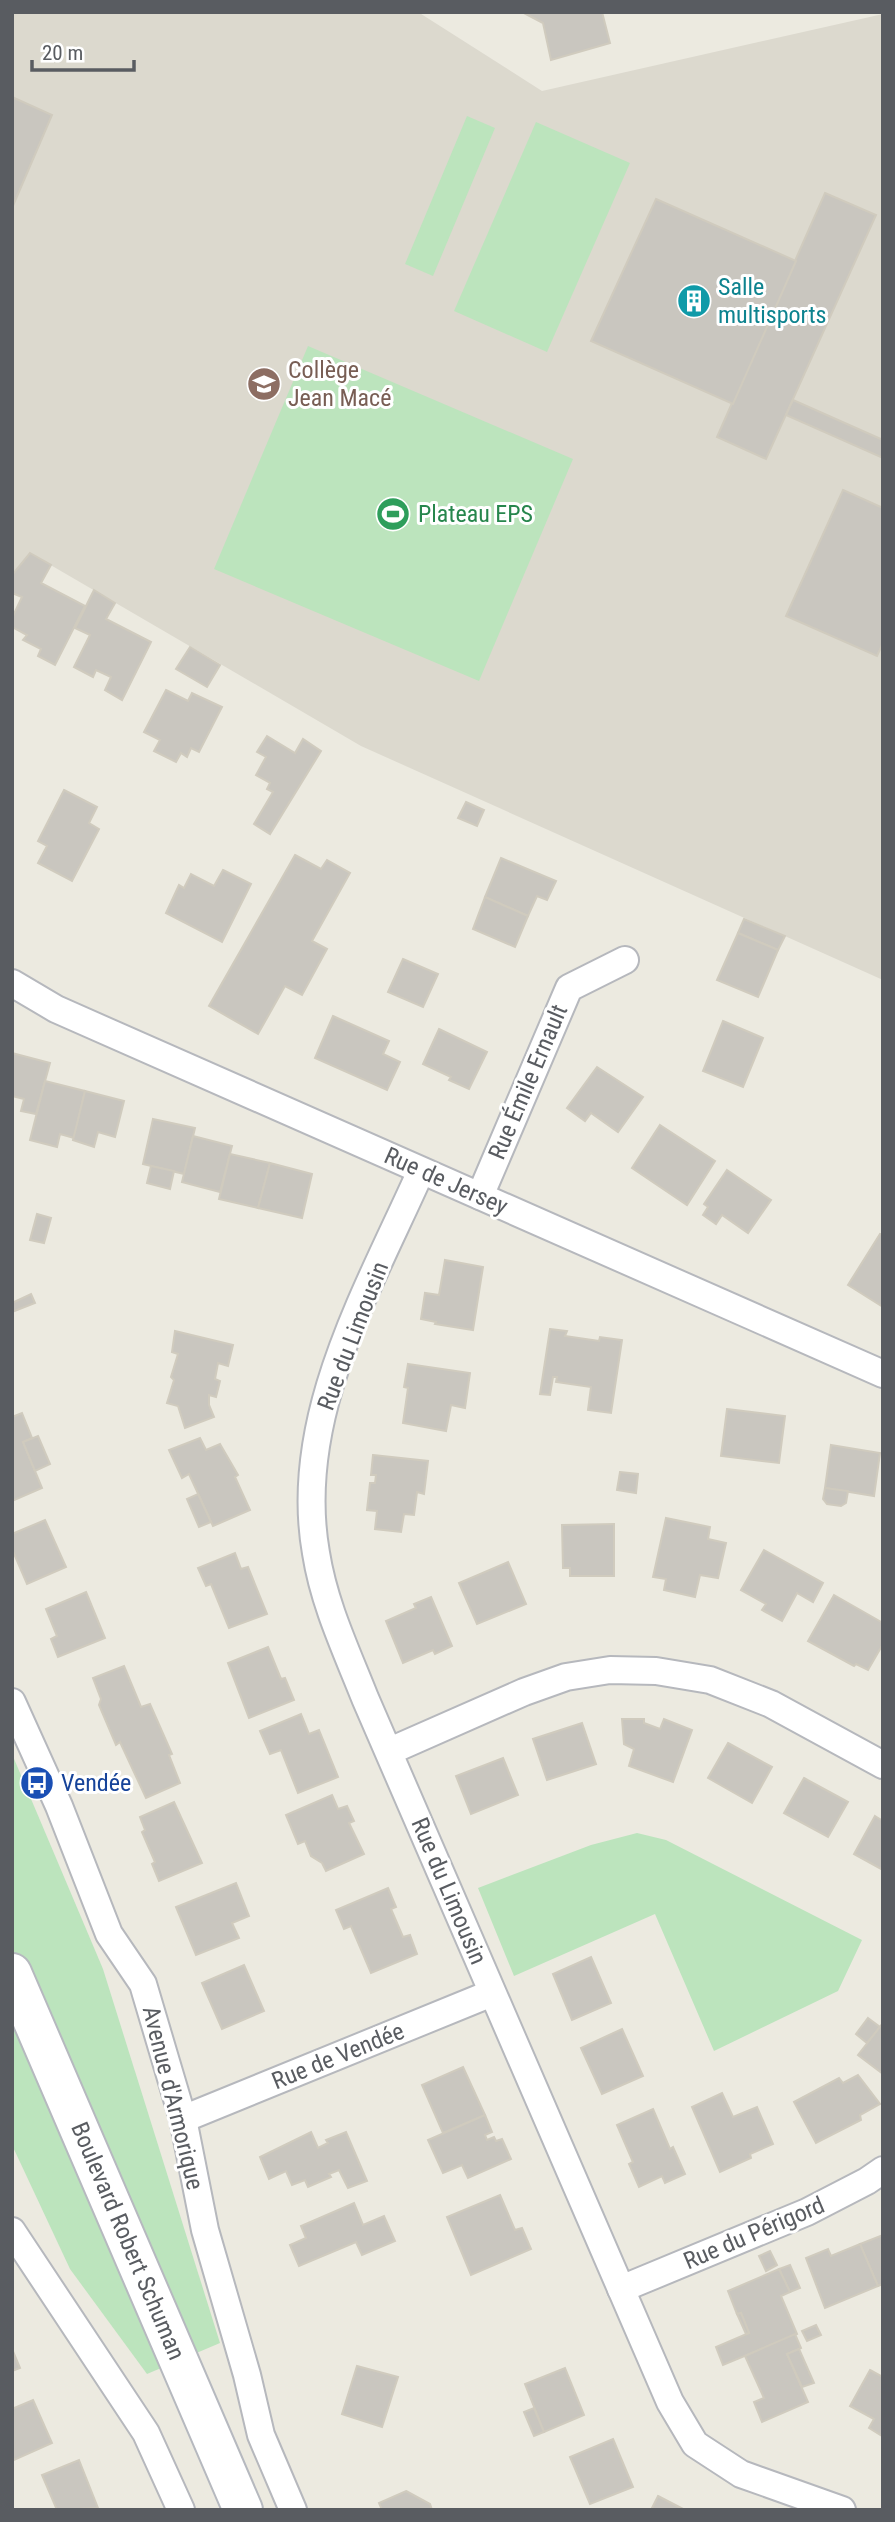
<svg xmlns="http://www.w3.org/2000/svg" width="895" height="2522" font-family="'Roboto Condensed',sans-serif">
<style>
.education{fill:#dcd9ce}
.green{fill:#bce4bd}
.building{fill:#c9c6bf;stroke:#d0cbbe;stroke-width:2}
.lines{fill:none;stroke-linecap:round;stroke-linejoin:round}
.street-casing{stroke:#b6b8bd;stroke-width:30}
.secondary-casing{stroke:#b6b9bf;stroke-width:42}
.street{stroke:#fff;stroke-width:26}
.secondary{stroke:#fff;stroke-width:38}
.labels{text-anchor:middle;stroke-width:6;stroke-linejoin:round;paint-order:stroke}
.culture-label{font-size:24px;fill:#0d838f;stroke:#fff;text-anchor:start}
.education-label{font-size:24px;fill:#785e54;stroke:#fff;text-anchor:start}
.leisure-label{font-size:24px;fill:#27864d;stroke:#fff;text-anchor:start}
.street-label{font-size:24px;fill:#595c61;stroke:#fff}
.transit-label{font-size:24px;fill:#164399;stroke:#fff;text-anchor:start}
</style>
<rect width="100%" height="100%" fill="#eceae0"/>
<polygon class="education" points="12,12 418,12 542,91 883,14 883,980 361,746 30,553 12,575"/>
<g class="green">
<polygon points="467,116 495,128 433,276 405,264"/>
<polygon points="536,122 630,163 547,352 454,311"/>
<polygon points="308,346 573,459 479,681 214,569"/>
<polygon points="12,1754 103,1969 220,2343 147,2374 70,2269 12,2145"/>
<polygon points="637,1833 666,1840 862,1940 838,1991 714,2051 655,1914 514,1976 478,1888 591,1845"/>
</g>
<g class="building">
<polygon points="522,12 602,12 610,43 551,60 543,23"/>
<polygon points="12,97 52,115 12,208"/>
<polygon points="825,193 876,215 766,459 717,437"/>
<polygon points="656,199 796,261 733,404 591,341"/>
<polygon points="793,400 883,440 883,458 786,415"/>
<polygon points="843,490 883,508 883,643 877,656 786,616"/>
<polygon points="30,553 51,565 41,583 85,606 55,665 38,656 41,649 23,640 27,635 12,627 12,618 22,597 12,593 12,575"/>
<polygon points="94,590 115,603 106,619 151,642 122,700 105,690 111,677 96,670 93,677 74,667 90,635 75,628"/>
<polygon points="190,647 220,665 207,687 176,669"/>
<polygon points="166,690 188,701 192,693 222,707 199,752 191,748 187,757 181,753 176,762 154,751 160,740 144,732"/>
<polygon points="267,736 295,753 303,739 321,751 270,834 254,824 273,792 267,789 270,783 256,775 266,757 257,752"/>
<polygon points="64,790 97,807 89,823 99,829 72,881 38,863 47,846 38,841"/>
<polygon points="466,802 484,810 477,826 458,818"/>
<polygon points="295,855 321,869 327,860 350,873 312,941 327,949 302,995 285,986 258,1034 209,1006"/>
<polygon points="501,858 556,881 547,900 537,896 528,916 485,897"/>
<polygon points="223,870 251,884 222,942 166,913 179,885 184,888 191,874 214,886"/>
<polygon points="485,897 528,916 515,947 473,929"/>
<polygon points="744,919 785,936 778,950 738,933"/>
<polygon points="738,933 778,950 758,997 717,980"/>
<polygon points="403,959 438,974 423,1007 388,992"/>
<polygon points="333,1016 389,1041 383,1054 400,1062 387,1090 315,1058"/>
<polygon points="723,1021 763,1038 743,1087 703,1071"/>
<polygon points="439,1029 487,1052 469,1089 449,1080 451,1077 423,1064"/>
<polygon points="12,1053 50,1063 36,1114 21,1111 24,1099 12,1096"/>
<polygon points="597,1067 643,1097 618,1132 591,1113 585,1121 567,1108"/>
<polygon points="45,1081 85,1091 74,1138 60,1134 57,1147 30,1140"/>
<polygon points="85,1091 124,1101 115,1137 98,1132 94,1147 73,1140"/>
<polygon points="153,1119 195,1128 184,1174 143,1164"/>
<polygon points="660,1125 715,1161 687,1205 632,1168"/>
<polygon points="193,1136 232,1146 220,1192 182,1182"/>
<polygon points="230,1154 270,1163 258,1208 219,1199"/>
<polygon points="270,1163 312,1174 302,1218 258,1208"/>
<polygon points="151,1166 174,1171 170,1189 147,1183"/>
<polygon points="727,1170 771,1200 748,1233 722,1215 716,1224 703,1215 708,1207 704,1204"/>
<polygon points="37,1214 51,1218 44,1243 30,1240"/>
<polygon points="880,1234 883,1235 883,1307 848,1285"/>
<polygon points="445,1260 483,1267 473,1330 435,1324 436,1322 421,1319 425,1293 439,1295"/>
<polygon points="31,1294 35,1303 12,1312 12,1303"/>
<polygon points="550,1329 567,1331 565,1336 599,1341 600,1337 622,1340 611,1413 588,1410 591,1387 556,1382 557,1377 553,1377 550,1395 540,1394"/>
<polygon points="175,1331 233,1345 228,1366 218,1363 215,1379 220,1381 216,1397 209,1395 209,1405 214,1417 185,1428 178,1406 167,1403 174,1380 171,1377 178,1354 172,1352"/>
<polygon points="408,1364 470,1373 465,1408 451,1405 446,1431 403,1423 408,1388 404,1387"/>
<polygon points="727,1409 785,1416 779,1463 721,1456"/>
<polygon points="22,1413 32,1438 23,1442 42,1488 12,1501 12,1417"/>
<polygon points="38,1436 50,1464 35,1471 23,1442"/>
<polygon points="200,1438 206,1450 220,1444 238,1475 235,1477 250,1510 213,1526 189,1474 182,1478 169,1450"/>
<polygon points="831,1445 880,1453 874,1496 825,1488"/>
<polygon points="373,1455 428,1461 424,1494 417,1492 414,1515 404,1514 401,1532 375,1529 377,1511 367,1510 370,1483 375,1483 376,1475 371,1475"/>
<polygon points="620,1472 638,1474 636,1493 617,1490"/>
<polygon points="825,1488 848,1491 846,1503 841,1506 827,1504 823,1499"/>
<polygon points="198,1494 211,1522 199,1527 187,1499"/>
<polygon points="666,1518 710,1527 708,1539 726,1543 718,1578 700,1575 695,1597 664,1590 666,1579 653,1577"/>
<polygon points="45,1520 66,1567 27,1584 12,1549 12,1534"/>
<polygon points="614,1524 614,1576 570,1576 570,1568 563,1568 562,1525"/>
<polygon points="764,1550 823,1583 813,1602 797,1593 782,1621 762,1610 766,1604 741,1590"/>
<polygon points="235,1553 241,1569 248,1567 267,1614 229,1628 211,1584 206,1586 198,1568"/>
<polygon points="508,1562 526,1604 477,1624 459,1583"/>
<polygon points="86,1592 105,1638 58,1657 51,1639 57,1636 46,1609"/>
<polygon points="834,1595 883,1623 883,1644 868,1670 856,1664 854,1666 808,1641"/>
<polygon points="431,1597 452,1646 435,1654 433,1650 403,1663 386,1621 416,1608 414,1604"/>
<polygon points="268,1647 281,1679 285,1678 294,1700 249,1718 228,1663"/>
<polygon points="124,1666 141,1707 150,1704 172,1754 169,1755 180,1783 146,1798 120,1742 116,1745 99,1705 101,1699 93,1678"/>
<polygon points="301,1714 309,1734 319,1730 338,1777 298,1793 281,1750 270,1754 260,1731"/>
<polygon points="622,1719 644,1719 644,1723 660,1729 664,1719 692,1730 673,1782 629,1766 634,1749 624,1744"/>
<polygon points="582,1723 596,1764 547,1780 533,1739"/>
<polygon points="728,1743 772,1767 752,1803 708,1778"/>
<polygon points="503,1758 518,1795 471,1814 456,1776"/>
<polygon points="804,1778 848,1802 828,1837 784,1813"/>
<polygon points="332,1795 338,1809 347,1806 354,1821 349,1823 364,1854 326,1871 322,1863 311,1856 305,1841 298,1844 286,1815"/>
<polygon points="174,1802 202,1863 159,1881 152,1864 155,1862 142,1832 145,1830 140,1817"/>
<polygon points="875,1816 883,1821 883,1870 854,1854"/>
<polygon points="236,1883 249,1916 232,1923 239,1938 196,1955 176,1907"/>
<polygon points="388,1888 396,1907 391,1909 403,1937 410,1935 417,1954 371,1973 351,1926 344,1929 336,1910"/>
<polygon points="591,1957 611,2003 572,2020 553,1974"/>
<polygon points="244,1965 264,2011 222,2029 202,1983"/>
<polygon points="868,2018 880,2027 867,2043 856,2034"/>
<polygon points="883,2023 883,2074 858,2055"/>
<polygon points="622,2029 643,2076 602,2094 581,2048"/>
<polygon points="463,2067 485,2115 443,2133 422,2085"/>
<polygon points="858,2075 880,2104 860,2115 861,2120 816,2143 794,2102 839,2078 843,2083"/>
<polygon points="722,2093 733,2117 757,2107 773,2144 750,2154 751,2158 720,2172 692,2107"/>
<polygon points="653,2109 670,2149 673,2147 685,2174 665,2183 662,2176 639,2187 629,2164 633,2162 617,2125"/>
<polygon points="485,2115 492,2132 485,2135 487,2140 494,2137 496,2141 502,2139 511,2159 468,2178 462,2165 443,2173 428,2140"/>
<polygon points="311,2132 318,2148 328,2143 326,2140 346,2132 367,2181 348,2188 339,2170 329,2174 331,2177 308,2187 305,2180 292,2185 286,2171 269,2179 260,2157"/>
<polygon points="500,2195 515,2230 522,2228 531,2249 471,2275 447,2217"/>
<polygon points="354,2203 363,2225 384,2216 395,2241 362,2255 356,2242 299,2266 290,2245 306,2238 301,2226"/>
<polygon points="883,2235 883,2284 878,2286 860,2244"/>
<polygon points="860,2244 878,2286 825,2308 806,2258 828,2249 831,2256"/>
<polygon points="770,2251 777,2265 766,2271 759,2256"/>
<polygon points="790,2265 800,2288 790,2292 779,2269"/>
<polygon points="779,2269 790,2292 781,2296 797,2334 723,2365 716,2347 749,2333 741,2313 737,2314 728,2291"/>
<polygon points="741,2313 749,2333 746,2334 737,2314"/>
<polygon points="816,2325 821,2335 807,2341 802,2331"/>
<polygon points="795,2334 801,2348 787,2354 808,2402 762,2422 754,2402 764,2398 745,2356"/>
<polygon points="12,2349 20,2368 12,2371"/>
<polygon points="799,2349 814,2383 802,2387 787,2354"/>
<polygon points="357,2366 398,2377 382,2427 342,2414"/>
<polygon points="565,2368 584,2415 544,2432 525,2384"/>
<polygon points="870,2370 883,2377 882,2436 869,2428 874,2419 850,2406"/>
<polygon points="33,2400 52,2443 14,2460 12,2455 12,2409"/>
<polygon points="534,2408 544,2432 534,2436 524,2412"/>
<polygon points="613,2439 633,2487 590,2504 570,2457"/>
<polygon points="79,2460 98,2508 57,2510 42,2475"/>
<polygon points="406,2491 430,2504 432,2510 382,2510 379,2503"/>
<polygon points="658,2496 685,2510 651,2510"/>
</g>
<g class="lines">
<g class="street-casing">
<g id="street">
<polyline points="12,983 56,1009 883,1374"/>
<path d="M 421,1171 C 368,1290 292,1418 316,1553 C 324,1604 346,1650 365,1698 L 670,2402 L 695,2444 L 741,2474 L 842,2510"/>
<polyline points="480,1196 569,988 625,960"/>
<polyline points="12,1702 59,1806 109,1934 143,1984 183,2119 205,2230 247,2375 261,2435 293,2510"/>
<polyline points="390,1751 524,1692 566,1677 610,1670 656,1671 710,1680 771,1704 883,1765"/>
<polyline points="183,2119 492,1993"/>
<polyline points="12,2231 146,2433 181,2510"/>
<polyline points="621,2289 807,2212 867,2181 883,2170"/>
</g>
</g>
<g class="secondary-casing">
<polyline id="secondary" points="12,1973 243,2510"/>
</g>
<use href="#street" class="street"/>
<use href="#secondary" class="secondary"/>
</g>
<defs>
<g id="building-disc" transform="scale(1.75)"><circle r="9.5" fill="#0f9aa8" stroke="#fff"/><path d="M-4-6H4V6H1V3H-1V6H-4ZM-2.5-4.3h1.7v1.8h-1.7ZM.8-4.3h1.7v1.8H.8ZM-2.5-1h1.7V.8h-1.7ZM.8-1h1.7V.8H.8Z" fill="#fff"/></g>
<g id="school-disc" transform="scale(1.75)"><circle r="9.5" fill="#8d6e63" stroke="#fff"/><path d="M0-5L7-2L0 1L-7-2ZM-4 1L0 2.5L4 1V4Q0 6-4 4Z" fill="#fff"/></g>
<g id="stadium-disc" transform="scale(1.75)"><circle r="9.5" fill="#2e9e5b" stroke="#fff"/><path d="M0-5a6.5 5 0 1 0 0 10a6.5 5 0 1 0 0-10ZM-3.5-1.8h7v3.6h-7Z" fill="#fff"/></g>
<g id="bus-disc" transform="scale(1.75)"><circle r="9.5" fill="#1a4fb4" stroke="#fff"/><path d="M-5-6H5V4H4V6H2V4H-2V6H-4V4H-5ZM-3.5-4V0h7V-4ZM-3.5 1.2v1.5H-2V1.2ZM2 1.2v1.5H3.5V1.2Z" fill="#fff"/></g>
</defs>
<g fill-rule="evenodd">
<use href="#building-disc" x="694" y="301"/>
<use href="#school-disc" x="264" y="384"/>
<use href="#stadium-disc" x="393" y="514"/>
<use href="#bus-disc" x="37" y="1783"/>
</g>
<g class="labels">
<g class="culture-label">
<text x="718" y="295">Salle<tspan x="718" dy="28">multisports</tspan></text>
</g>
<g class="education-label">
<text x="288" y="378">Collège<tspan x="288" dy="28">Jean Macé</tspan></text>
</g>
<g class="leisure-label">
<text x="418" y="522">Plateau EPS</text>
</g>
<g class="street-label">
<text transform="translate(528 1082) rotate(-67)" y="8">Rue Émile Ernault</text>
<text transform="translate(446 1181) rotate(24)" y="8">Rue de Jersey</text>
<text transform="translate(353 1336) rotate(-69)" y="8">Rue du Limousin</text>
<text transform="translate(449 1891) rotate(67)" y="8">Rue du Limousin</text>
<text transform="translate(338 2056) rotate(-22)" y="8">Rue de Vendée</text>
<text transform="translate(173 2098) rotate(76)" y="8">Avenue d'Armorique</text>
<text transform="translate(754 2233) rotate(-23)" y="8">Rue du Périgord</text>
<text transform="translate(128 2241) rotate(67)" y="8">Boulevard Robert Schuman</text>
</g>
<g class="transit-label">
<text x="61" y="1791">Vendée</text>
</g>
</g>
<rect width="895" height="2522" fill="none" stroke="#595c61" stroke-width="28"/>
<path d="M32 60v10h102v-10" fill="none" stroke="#595c61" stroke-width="3.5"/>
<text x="42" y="60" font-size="21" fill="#595c61" stroke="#ffffff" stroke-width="5" paint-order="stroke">20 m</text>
</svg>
